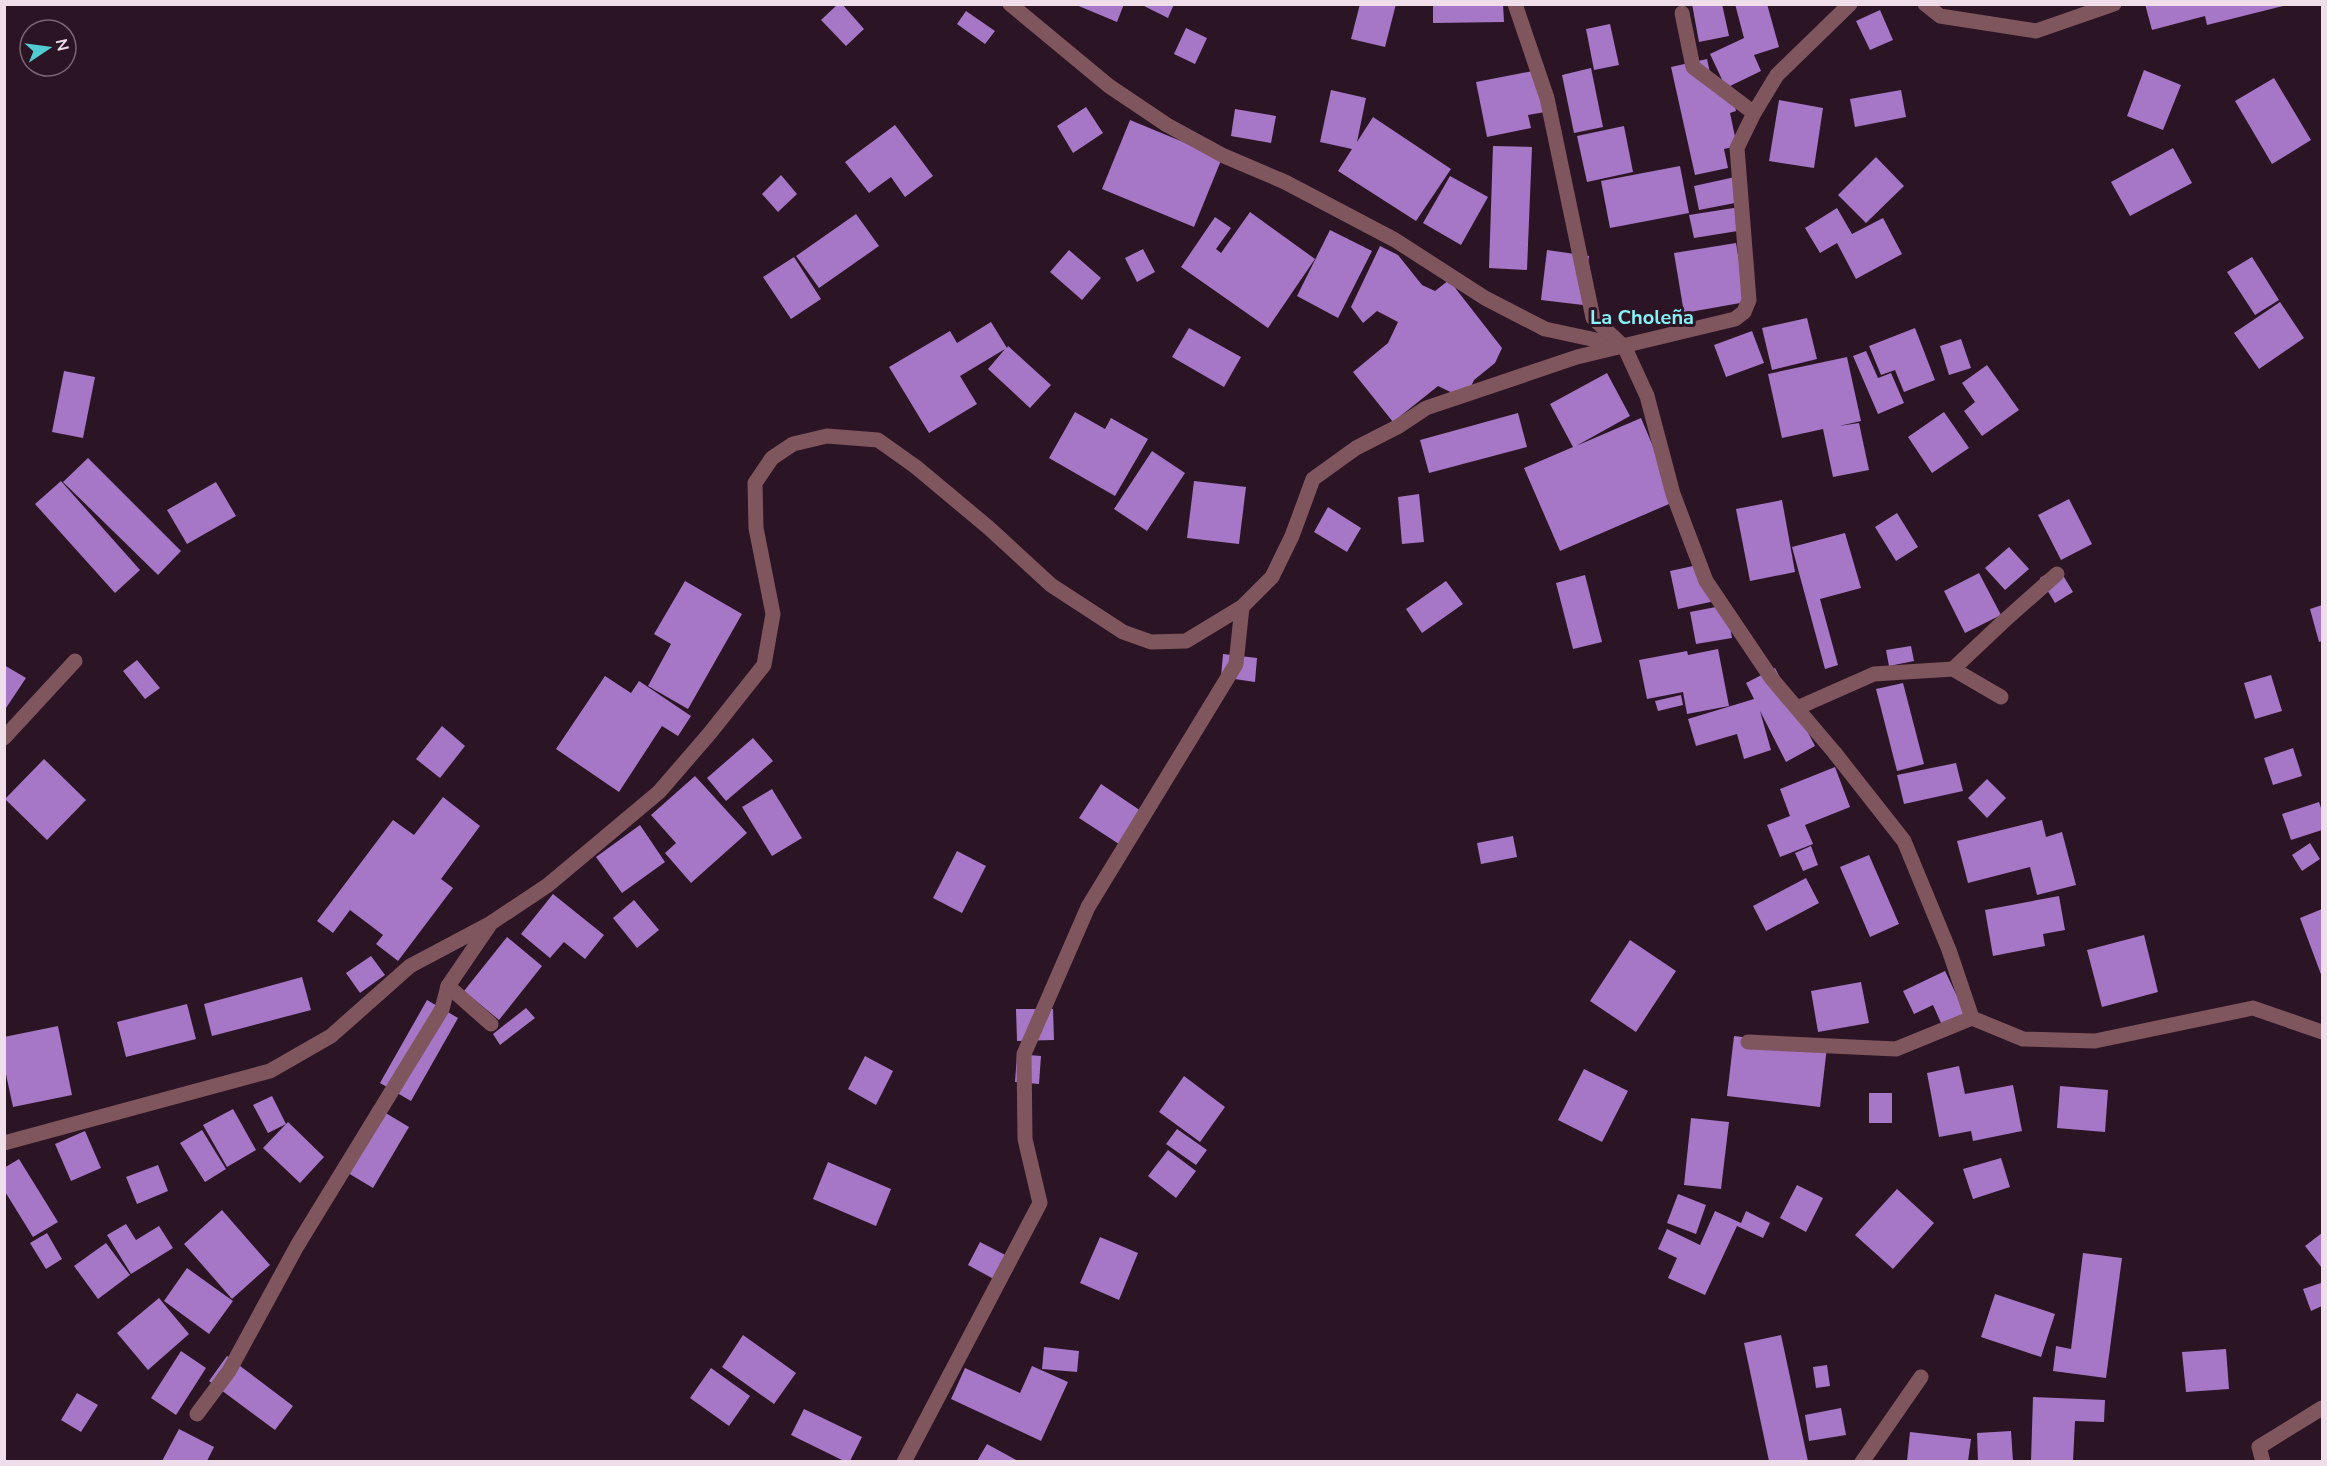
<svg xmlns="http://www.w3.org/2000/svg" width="2327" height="1466" font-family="'Nunito Sans',sans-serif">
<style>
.building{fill:#a677c6}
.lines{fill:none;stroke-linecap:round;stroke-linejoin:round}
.minor{stroke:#7f555e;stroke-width:15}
.labels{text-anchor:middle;stroke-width:6;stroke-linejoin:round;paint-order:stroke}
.quarter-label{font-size:20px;font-weight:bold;fill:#86f2f7;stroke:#2b1424}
</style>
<rect width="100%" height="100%" fill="#2b1424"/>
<g class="building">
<polygon points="838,4 842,4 864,29 846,46 821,20"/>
<polygon points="1074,4 1124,4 1117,22"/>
<polygon points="1140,4 1174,4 1168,18"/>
<polygon points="1360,4 1396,4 1385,47 1351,39"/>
<polygon points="1503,4 1504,22 1433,23 1433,5"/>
<polygon points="1692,4 1722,4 1729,36 1699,42"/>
<polygon points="1735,4 1767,4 1779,47 1754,55 1761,71 1726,88 1710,54 1744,38"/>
<polygon points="2145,4 2287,4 2287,5 2207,25 2205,16 2152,30"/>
<polygon points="1880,10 1893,40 1870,50 1856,21"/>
<polygon points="966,11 995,31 985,44 957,24"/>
<polygon points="1610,24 1619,65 1594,70 1586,29"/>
<polygon points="1186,28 1207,38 1195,64 1174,54"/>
<polygon points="1707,59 1714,91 1731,88 1736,111 1730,113 1737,146 1724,149 1728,168 1695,175 1671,67"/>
<polygon points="1591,68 1603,127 1574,133 1562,75"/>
<polygon points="1543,69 1551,111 1528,115 1531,128 1487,137 1476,82"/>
<polygon points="2144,70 2181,85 2163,130 2127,116"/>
<polygon points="2274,78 2311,140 2272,164 2235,101"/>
<polygon points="1331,90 1366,98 1357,142 1373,117 1451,169 1416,221 1338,171 1352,149 1320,142"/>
<polygon points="1901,90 1906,117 1855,127 1850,99"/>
<polygon points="1779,100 1823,108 1814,168 1769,161"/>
<polygon points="1086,107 1103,133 1073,153 1057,126"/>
<polygon points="1235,109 1276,116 1271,143 1231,136"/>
<polygon points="1130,120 1222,158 1194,227 1102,189"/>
<polygon points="895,125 933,176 905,197 891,177 869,193 845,162"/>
<polygon points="1624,126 1633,172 1587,182 1577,136"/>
<polygon points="1493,146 1532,147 1527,270 1489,268"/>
<polygon points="2173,148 2192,183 2130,216 2111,182"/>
<polygon points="1876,157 1904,186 1866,223 1838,195"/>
<polygon points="1680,166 1689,213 1610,228 1601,181"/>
<polygon points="781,175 797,194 778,212 762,194"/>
<polygon points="1450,176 1488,197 1461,245 1423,223"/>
<polygon points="1735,177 1740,202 1699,210 1694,186"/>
<polygon points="1740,207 1744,230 1694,238 1689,215"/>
<polygon points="1837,208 1852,234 1883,218 1902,254 1856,279 1837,243 1820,253 1805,228"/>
<polygon points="1250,212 1315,259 1268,328 1181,267 1215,217 1231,228 1216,249 1221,253"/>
<polygon points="856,214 879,246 819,288 796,256"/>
<polygon points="1330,230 1372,251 1338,318 1297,296"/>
<polygon points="1736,243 1746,302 1684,313 1674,253"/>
<polygon points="1380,246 1398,255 1422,285 1435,291 1449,280 1502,348 1495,363 1474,380 1465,399 1438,386 1393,422 1353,372 1388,343 1398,322 1377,311 1363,323 1351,307"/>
<polygon points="1143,249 1155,272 1137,282 1125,258"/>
<polygon points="1069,250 1101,278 1082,300 1050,272"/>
<polygon points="1547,250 1589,256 1583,305 1541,300"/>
<polygon points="794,257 821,299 791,319 763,277"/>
<polygon points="2252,257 2279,300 2255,315 2227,272"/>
<polygon points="2280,302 2304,338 2259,369 2234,333"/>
<polygon points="1807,318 1817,359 1772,370 1762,328"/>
<polygon points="991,322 1007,348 1008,346 1051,385 1030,408 988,369 1005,349 960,376 977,404 929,433 889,367 950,331 957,343"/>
<polygon points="1189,328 1241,357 1224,387 1172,357"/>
<polygon points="1915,328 1935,380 1904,392 1895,370 1881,375 1869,346"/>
<polygon points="1752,331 1764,363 1726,377 1714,345"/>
<polygon points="1961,339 1971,368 1949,375 1940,346"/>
<polygon points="1866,351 1878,378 1891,373 1904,403 1878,414 1853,356"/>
<polygon points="1847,357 1861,421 1839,426 1859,423 1869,470 1833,477 1823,429 1782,438 1768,374"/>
<polygon points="1987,365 2019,410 1982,436 1964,411 1975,402 1962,383"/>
<polygon points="64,371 95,377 83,438 52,432"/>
<polygon points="1607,373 1630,416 1576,446 1641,418 1676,501 1560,551 1524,468 1573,447 1550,404"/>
<polygon points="1075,412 1105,429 1111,418 1148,439 1115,496 1049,458"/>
<polygon points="1944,412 1969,448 1932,473 1908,437"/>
<polygon points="1518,413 1527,447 1429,473 1420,440"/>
<polygon points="1152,451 1185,473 1147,531 1114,509"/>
<polygon points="88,458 181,551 158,575 63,482"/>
<polygon points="61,481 140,570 115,593 35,504"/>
<polygon points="1194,481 1246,487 1239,544 1187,538"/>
<polygon points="216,482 236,516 187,544 167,510"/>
<polygon points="1419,494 1424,542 1402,544 1398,497"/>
<polygon points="2069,499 2092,544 2061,560 2038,515"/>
<polygon points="1782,500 1795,572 1750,581 1736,509"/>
<polygon points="1328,507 1361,528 1347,552 1314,532"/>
<polygon points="1897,513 1918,547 1896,561 1875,527"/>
<polygon points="1845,533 1861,588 1820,599 1838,665 1825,669 1792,547"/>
<polygon points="2009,547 2029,569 2005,590 1985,568"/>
<polygon points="1707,563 1715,601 1678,609 1670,571"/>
<polygon points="2058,567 2073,592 2055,603 2040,578"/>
<polygon points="1979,573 2001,615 1965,633 1944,591"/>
<polygon points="1585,575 1602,642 1573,649 1556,583"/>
<polygon points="685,581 742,614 688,709 648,686 671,644 654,634"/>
<polygon points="1446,581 1463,604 1422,633 1406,609"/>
<polygon points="1726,605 1732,638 1696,644 1690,612"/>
<polygon points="2322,605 2322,641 2319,642 2310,609"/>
<polygon points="1911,646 1914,661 1889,666 1886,650"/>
<polygon points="1718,649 1729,706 1687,714 1683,692 1647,699 1639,660 1687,651 1688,655"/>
<polygon points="1223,654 1257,658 1255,682 1221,677"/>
<polygon points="137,660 160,688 145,699 123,671"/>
<polygon points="4,665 26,678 4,711"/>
<polygon points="1775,668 1815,746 1786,762 1760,711 1771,750 1744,759 1737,734 1696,746 1688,719 1754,699 1746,683"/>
<polygon points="2271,675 2282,711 2255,719 2244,683"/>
<polygon points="605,676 631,693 639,681 691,716 678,736 662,726 619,792 556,749"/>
<polygon points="1903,683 1924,764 1897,771 1876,689"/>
<polygon points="1681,695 1683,705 1658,711 1655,701"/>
<polygon points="442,726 465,746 440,778 416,759"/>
<polygon points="753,738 773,761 726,801 707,778"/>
<polygon points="2293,748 2302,776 2273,785 2264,758"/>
<polygon points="44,759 86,800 47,840 5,799"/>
<polygon points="1956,763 1963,791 1904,804 1897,775"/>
<polygon points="1835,767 1850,807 1805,825 1813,844 1780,857 1767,825 1790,816 1780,789"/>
<polygon points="695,776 747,833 691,883 665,853 676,843 651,815"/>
<polygon points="1987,779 2006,798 1987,818 1968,798"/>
<polygon points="1101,784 1144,813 1122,846 1079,818"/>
<polygon points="772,789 802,838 772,856 742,807"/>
<polygon points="443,797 480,826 441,879 453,888 398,961 376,944 383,935 350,910 333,933 317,921 393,820 414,835"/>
<polygon points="2319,802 2322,811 2322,830 2291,840 2282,814"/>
<polygon points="2042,820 2046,837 2062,832 2076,885 2037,895 2030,867 1968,883 1957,841"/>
<polygon points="640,825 665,862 622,893 596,857"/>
<polygon points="1513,836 1517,857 1481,864 1477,843"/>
<polygon points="2310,843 2320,859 2302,871 2292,855"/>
<polygon points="1811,846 1818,865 1803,871 1795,853"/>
<polygon points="957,851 986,866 962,913 933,898"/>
<polygon points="1869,855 1899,924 1870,937 1840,867"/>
<polygon points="1806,878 1819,903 1766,931 1753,906"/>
<polygon points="553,894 604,935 585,959 564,942 550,958 521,934"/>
<polygon points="2059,896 2065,930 2043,934 2045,946 1993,956 1985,910"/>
<polygon points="634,900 659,930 637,948 613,918"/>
<polygon points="2322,909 2322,977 2300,918"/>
<polygon points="2144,935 2158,992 2102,1007 2087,950"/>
<polygon points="507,937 542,966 499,1020 464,991"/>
<polygon points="1630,940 1676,971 1636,1032 1590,1001"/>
<polygon points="371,956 385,975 360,993 346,973"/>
<polygon points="1945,971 1970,1023 1946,1034 1933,1005 1914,1014 1903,991"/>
<polygon points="302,977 311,1010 212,1036 204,1004"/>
<polygon points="1861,982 1869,1023 1818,1032 1811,991"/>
<polygon points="427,1000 458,1018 411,1101 380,1083"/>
<polygon points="187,1004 196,1039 126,1057 117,1022"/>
<polygon points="526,1008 535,1018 500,1045 493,1034"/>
<polygon points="1016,1009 1053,1009 1054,1040 1017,1041"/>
<polygon points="58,1026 72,1095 13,1107 4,1065 4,1037"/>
<polygon points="1734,1036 1827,1047 1820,1107 1727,1096"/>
<polygon points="1017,1054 1041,1056 1039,1084 1015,1082"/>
<polygon points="865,1056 893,1071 876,1105 848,1089"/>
<polygon points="1959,1066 1965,1094 2013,1085 2022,1131 1973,1141 1971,1131 1939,1137 1927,1073"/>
<polygon points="1584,1069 1628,1091 1602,1142 1558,1120"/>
<polygon points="1184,1076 1225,1107 1200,1142 1159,1112"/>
<polygon points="2060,1086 2108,1090 2105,1132 2057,1128"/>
<rect x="1869" y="1093" width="23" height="30"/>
<polygon points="272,1096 286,1124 288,1122 324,1157 300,1183 263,1148 286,1124 268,1133 253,1105"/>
<polygon points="374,1106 409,1127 373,1188 338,1167"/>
<polygon points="233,1109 256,1150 227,1167 203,1125"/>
<polygon points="1691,1118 1729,1122 1721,1189 1684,1185"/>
<polygon points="1177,1129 1207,1150 1196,1165 1166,1144"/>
<polygon points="202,1130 226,1169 205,1182 180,1143"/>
<polygon points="85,1131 101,1168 71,1181 55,1144"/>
<polygon points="1168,1150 1196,1171 1176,1198 1148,1176"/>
<polygon points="2001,1158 2010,1187 1973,1199 1963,1169"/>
<polygon points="19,1159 58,1222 33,1237 4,1190 4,1168"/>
<polygon points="828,1162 891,1189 876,1226 813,1199"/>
<polygon points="158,1165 168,1191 137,1204 126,1177"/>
<polygon points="1797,1185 1823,1198 1806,1232 1780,1218"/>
<polygon points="1897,1189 1934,1223 1893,1269 1855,1235"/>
<polygon points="1678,1194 1706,1205 1696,1234 1667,1223"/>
<polygon points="222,1210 270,1265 232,1299 184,1244"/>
<polygon points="1715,1211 1741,1223 1746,1211 1770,1223 1763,1238 1737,1226 1705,1295 1668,1278 1677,1258 1658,1249 1667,1229 1700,1245"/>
<polygon points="126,1224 136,1240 159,1226 173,1248 131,1274 107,1235"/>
<polygon points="47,1233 62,1259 46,1269 30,1243"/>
<polygon points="2322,1233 2322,1268 2305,1246"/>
<polygon points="1100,1237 1138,1253 1119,1300 1080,1283"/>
<polygon points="980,1242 1013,1259 1001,1283 968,1265"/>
<polygon points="106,1243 130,1275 98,1299 74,1266"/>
<polygon points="2083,1253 2122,1258 2106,1378 2053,1371 2056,1346 2071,1349"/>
<polygon points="187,1268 233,1301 209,1334 164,1301"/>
<polygon points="2321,1283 2322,1306 2311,1311 2303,1289"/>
<polygon points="1995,1294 2055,1314 2041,1357 1981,1337"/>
<polygon points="159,1298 189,1334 148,1370 117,1333"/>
<polygon points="743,1335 796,1373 774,1404 722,1367"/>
<polygon points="1781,1335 1808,1461 1769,1461 1744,1343"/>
<polygon points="1044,1347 1079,1351 1077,1372 1042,1369"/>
<polygon points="2226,1349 2229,1389 2186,1392 2182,1352"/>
<polygon points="181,1351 206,1368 176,1415 151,1398"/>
<polygon points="227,1356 293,1406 275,1430 209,1381"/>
<polygon points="1827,1365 1830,1386 1816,1388 1813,1367"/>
<polygon points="1032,1366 1068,1382 1041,1441 951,1399 965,1368 1020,1393"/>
<polygon points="711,1368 750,1396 729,1426 690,1398"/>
<polygon points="77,1393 98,1405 81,1432 61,1420"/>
<polygon points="2033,1397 2105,1400 2104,1422 2075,1421 2073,1461 2031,1461"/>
<polygon points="1841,1408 1846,1435 1809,1441 1805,1415"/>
<polygon points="804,1409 862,1437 850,1461 844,1461 791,1435"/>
<polygon points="179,1429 214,1447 207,1461 162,1461"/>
<polygon points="2011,1431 2013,1461 1978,1461 1977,1433"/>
<polygon points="1910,1432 1971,1439 1968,1461 1907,1461"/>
<polygon points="987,1444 1018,1461 977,1461"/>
</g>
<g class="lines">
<g class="minor">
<polyline points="1010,4 1109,86 1167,125 1224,156 1285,182 1395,240 1485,298 1545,329 1624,346 1647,396 1673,494 1706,581 1772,679 1834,752 1904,841 1949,950 1972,1018 2023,1039 2095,1041 2253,1008 2322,1032"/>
<polyline points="1515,4 1547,98 1593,318 1622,345"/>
<polyline points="1925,4 1940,16 2036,31 2114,4"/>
<polyline points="1682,13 1693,67 1754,113"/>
<polyline points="1953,669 2005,620 2057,574"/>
<polyline points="1797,708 1874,674 1953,669 2001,697"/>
<polyline points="4,738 75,661"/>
<polyline points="448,986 491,1024"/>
<polyline points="1748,1042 1896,1049 1972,1018"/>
<polyline points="4,1143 270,1071 331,1036 410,966 491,923 548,885 659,792 710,733 764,665 773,614 756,528 755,483 772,458 793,444 827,436 878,440 916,467 989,528 1051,585 1123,632 1151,642 1186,641 1242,607 1272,577 1292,536 1313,479 1356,448 1399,426 1426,408 1577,357 1735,319 1744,312 1749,300 1737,148 1754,113 1777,75 1850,4"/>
<polyline points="197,1414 229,1371 297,1246 442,1009 448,986 489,926"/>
<polyline points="904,1462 1040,1203 1025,1139 1024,1054 1088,907 1236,664 1242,607"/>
<polyline points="1862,1462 1921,1377"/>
<polyline points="2263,1462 2259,1447 2322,1408"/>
</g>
</g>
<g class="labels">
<g class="quarter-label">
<text x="1642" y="324">La Choleña</text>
</g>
</g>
<rect width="2327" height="1466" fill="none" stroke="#efdee9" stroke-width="12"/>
<g transform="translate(48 48) rotate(77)"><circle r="28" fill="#2b1424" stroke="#796573" stroke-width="1.5"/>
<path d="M0-4.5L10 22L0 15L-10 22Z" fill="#51ccd2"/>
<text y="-9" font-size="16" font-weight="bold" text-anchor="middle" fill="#efdee9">N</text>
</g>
</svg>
